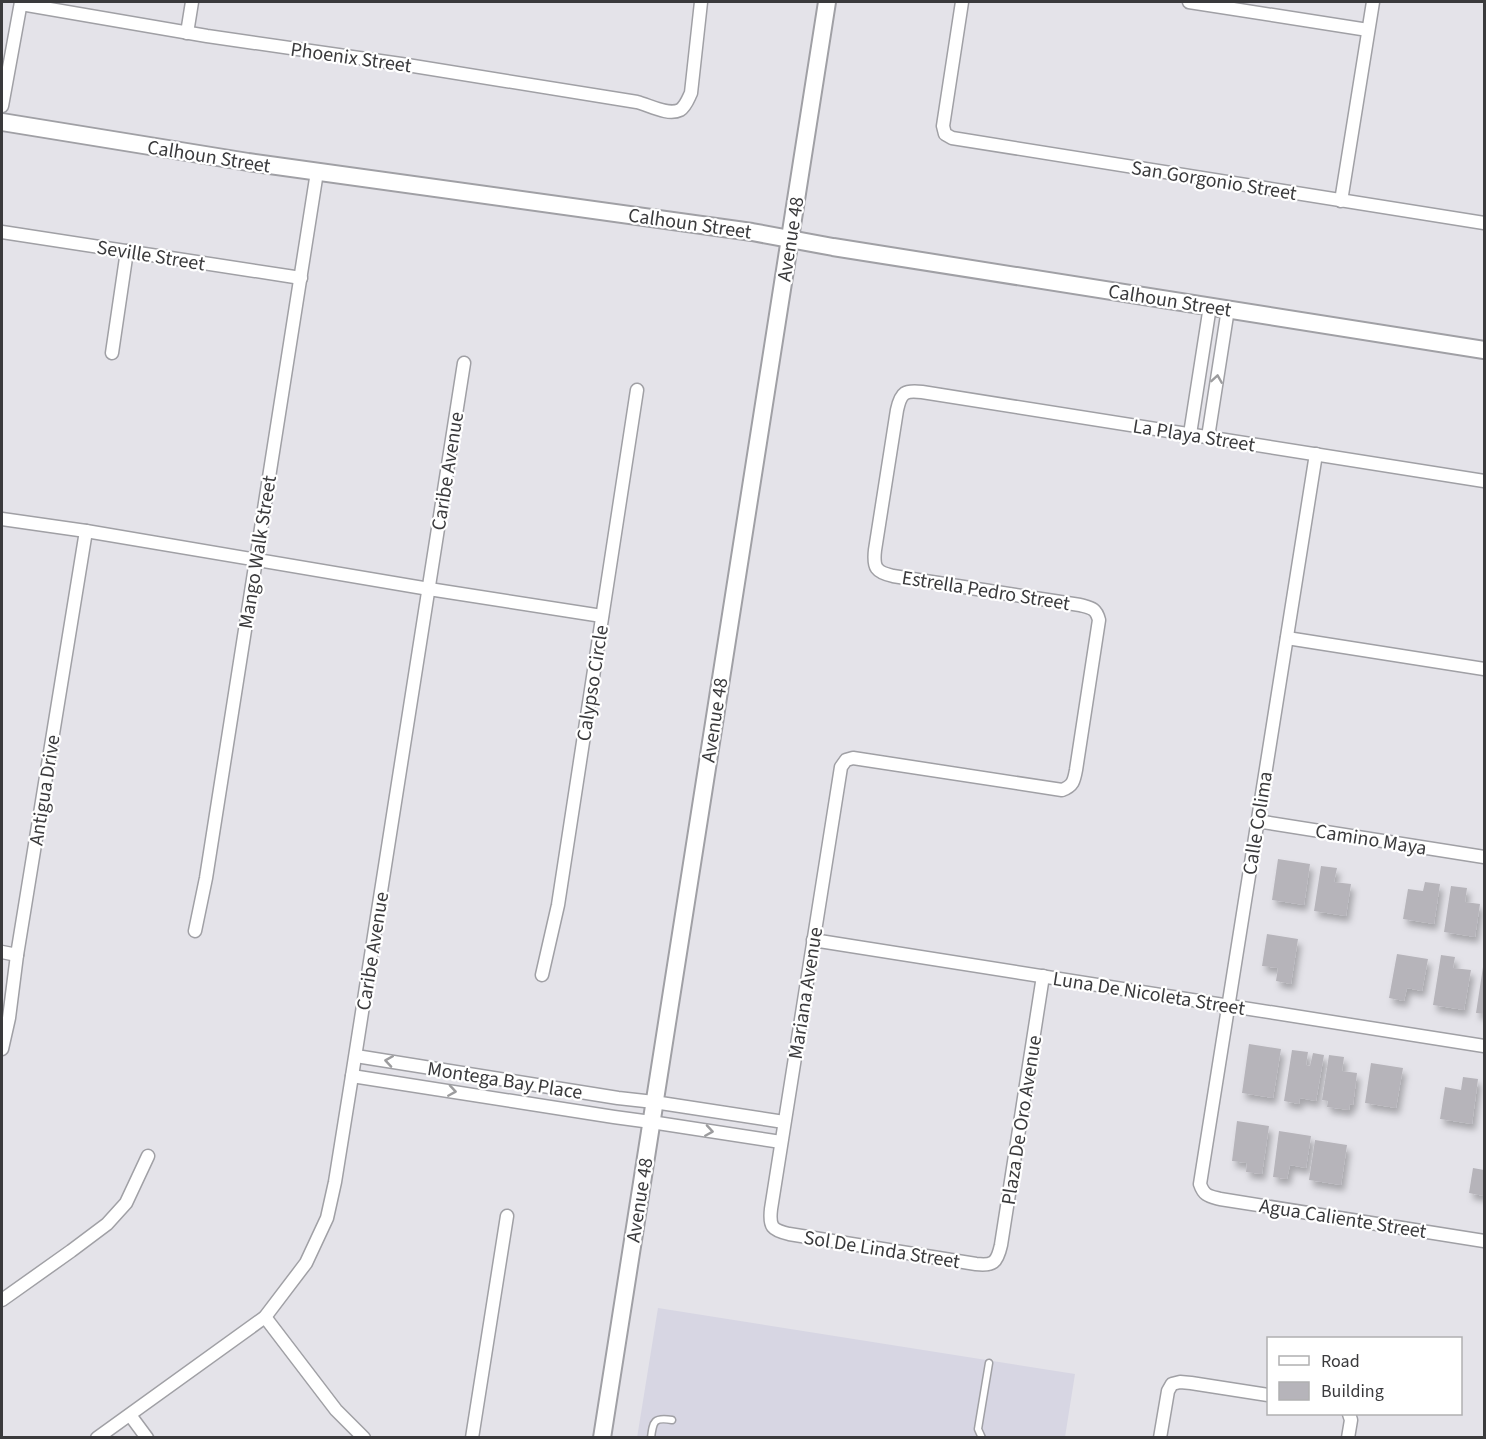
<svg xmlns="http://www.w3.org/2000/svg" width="1486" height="1439" font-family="'Source Sans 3',sans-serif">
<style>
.built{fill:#d7d6e3}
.building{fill:#b6b4ba;filter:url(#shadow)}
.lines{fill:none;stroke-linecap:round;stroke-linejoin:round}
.lane-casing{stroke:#a0a0a5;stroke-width:9}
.street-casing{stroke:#a0a0a5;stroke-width:15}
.secondary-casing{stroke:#a0a0a5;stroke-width:20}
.lane{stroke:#fff;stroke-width:6}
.street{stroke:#fff;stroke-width:12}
.secondary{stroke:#fff;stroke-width:16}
.oneway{stroke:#9c9c9e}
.labels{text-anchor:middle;stroke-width:4.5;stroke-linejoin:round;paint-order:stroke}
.street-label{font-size:20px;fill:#3a3a3c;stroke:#fff}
</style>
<defs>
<filter id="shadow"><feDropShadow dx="3.5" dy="6" stdDeviation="3" flood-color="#0004"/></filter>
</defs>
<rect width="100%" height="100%" fill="#e4e3e9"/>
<polygon class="built" points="658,1308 1075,1374 1065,1437 637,1438"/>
<g class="building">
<polygon points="1278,859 1310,864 1304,905 1272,900"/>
<polygon points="1321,866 1337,868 1334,882 1351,884 1346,916 1314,911"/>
<polygon points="1425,882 1440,884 1434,924 1403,919 1408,889 1423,891"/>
<polygon points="1451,886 1467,888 1465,902 1480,904 1475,937 1444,932"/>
<polygon points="1267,934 1298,939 1291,984 1276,981 1278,968 1262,966"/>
<polygon points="1397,954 1428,959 1422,991 1407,988 1404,1001 1389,998"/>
<polygon points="1441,955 1455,957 1453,968 1471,970 1464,1010 1433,1005"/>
<polygon points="1483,967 1484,967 1484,1014 1476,1013"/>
<polygon points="1249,1044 1281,1049 1273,1098 1242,1093"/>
<polygon points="1292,1050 1308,1052 1306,1065 1310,1066 1313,1053 1324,1055 1316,1101 1300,1098 1299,1104 1284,1101"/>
<polygon points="1329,1055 1344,1057 1342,1071 1357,1073 1353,1105 1350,1104 1349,1110 1327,1107 1328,1101 1322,1100"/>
<polygon points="1371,1063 1403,1068 1396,1108 1365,1103"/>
<polygon points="1463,1077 1478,1079 1472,1124 1440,1119 1445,1087 1461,1090"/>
<polygon points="1237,1121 1269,1126 1262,1174 1246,1172 1247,1163 1232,1161"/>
<polygon points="1279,1131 1311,1136 1306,1168 1290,1165 1287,1179 1273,1177"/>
<polygon points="1315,1140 1347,1145 1341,1185 1309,1180"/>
<polygon points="1473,1168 1484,1170 1484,1196 1469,1193"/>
</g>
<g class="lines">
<g class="lane-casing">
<g id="lane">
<path d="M 651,1438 C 653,1421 654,1417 672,1420"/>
<polyline points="982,1438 978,1429 989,1363"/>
</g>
</g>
<g class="street-casing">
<g id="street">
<polyline points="962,2 943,126 945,134 952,138 1484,223"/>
<polyline points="1189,2 1368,30"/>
<path d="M 21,4 L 207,36 L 401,64 L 637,102 C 649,105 668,116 680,110 C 686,106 688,99 691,93 L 701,2"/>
<polyline points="187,33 192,2"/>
<polyline points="2,106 21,2"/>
<polyline points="1341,201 1373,2"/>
<polyline points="2,232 301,278"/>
<polyline points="112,353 127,251"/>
<polyline points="1190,434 1210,306"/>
<polyline points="1208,437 1228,309"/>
<path d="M 1316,454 L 1200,1184 C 1204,1196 1209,1196 1220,1199 L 1484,1241"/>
<polyline points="2,519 86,531 429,589 602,616"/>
<polyline points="1287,638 1484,669"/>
<polyline points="1257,821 1484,857"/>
<polyline points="195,931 206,878 317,172"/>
<polyline points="813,940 1484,1046"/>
<polyline points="2,952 17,955"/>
<polyline points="542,975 558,905 637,390"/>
<path d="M 1043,976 L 1001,1245 C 997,1263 993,1266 976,1264 L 789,1234 C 772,1230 769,1227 771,1209 L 841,767 L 846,760 L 853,758 L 1062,790 C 1073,786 1074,781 1076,770 L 1099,620 C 1096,608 1091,608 1080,605 L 893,576 C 876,572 873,568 875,550 L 897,410 C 901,392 905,390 922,392 L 1484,481"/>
<polyline points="2,1049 9,1018 17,955 86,531"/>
<polyline points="356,1056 618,1098 654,1102 784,1122"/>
<polyline points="352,1076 614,1117 651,1122 781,1142"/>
<polyline points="2,1300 71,1251 107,1224 126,1203 148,1156"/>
<polyline points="265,1317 336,1410 364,1438"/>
<polyline points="130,1415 147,1438"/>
<polyline points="97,1438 265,1317 306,1263 327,1218 335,1182 352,1076 464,363"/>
<polyline points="472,1438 507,1216"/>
<polyline points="1160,1438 1168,1391 1172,1384 1180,1382 1191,1383 1268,1395"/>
<polyline points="1348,1438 1351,1420 1349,1414"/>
</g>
</g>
<g class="secondary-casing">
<g id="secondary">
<polyline points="2,122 248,162 752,232 833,247 1484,350"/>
<polyline points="602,1438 827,2"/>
</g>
</g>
<use href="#lane" class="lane"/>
<use href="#street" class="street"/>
<use href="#secondary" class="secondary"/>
</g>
<defs><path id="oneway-chevron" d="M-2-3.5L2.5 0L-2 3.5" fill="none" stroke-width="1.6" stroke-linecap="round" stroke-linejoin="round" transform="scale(1.5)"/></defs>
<g class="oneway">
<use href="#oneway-chevron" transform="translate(1217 379) rotate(-81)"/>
<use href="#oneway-chevron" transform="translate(389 1061) rotate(-171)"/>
<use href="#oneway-chevron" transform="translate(452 1091) rotate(9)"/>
<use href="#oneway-chevron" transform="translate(709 1131) rotate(9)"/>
</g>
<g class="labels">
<g class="street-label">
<text transform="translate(351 57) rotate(8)" y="7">Phoenix Street</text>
<text transform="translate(209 156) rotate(9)" y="7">Calhoun Street</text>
<text transform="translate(1214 180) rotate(9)" y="7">San Gorgonio Street</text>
<text transform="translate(690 223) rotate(8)" y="7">Calhoun Street</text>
<text transform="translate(790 239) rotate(-81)" y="7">Avenue 48</text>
<text transform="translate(151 255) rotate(9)" y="7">Seville Street</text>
<text transform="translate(1170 300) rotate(9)" y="7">Calhoun Street</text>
<text transform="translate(1194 435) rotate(9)" y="7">La Playa Street</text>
<text transform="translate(447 471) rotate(-81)" y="7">Caribe Avenue</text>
<text transform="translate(257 552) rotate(-81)" y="7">Mango Walk Street</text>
<text transform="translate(986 590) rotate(9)" y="7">Estrella Pedro Street</text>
<text transform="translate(592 683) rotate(-81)" y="7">Calypso Circle</text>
<text transform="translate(714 720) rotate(-81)" y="7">Avenue 48</text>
<text transform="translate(44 790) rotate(-81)" y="7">Antigua Drive</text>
<text transform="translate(1257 823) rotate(-81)" y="7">Calle Colima</text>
<text transform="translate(1371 839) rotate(9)" y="7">Camino Maya</text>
<text transform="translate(372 951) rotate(-81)" y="7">Caribe Avenue</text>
<text transform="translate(805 993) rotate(-81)" y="7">Mariana Avenue</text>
<text transform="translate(1149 993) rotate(9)" y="7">Luna De Nicoleta Street</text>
<text transform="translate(505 1080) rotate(9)" y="7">Montega Bay Place</text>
<text transform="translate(1021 1120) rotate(-81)" y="7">Plaza De Oro Avenue</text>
<text transform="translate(639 1200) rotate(-81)" y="7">Avenue 48</text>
<text transform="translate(1343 1218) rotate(9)" y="7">Agua Caliente Street</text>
<text transform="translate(882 1249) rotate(9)" y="7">Sol De Linda Street</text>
</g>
</g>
<rect width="1486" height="1439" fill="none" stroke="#3a3a3c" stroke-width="6"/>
<rect x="1267" y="1337" width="195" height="78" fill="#ffffff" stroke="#b0b0b1" stroke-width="1.5"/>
<rect x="1279" y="1356" width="30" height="9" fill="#ffffff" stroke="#b0b0b1" stroke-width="1.5"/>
<text x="1321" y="1367" font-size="18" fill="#3a3a3c">Road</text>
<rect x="1279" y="1382" width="30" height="18" fill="#b6b4ba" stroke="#b0b0b1" stroke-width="1.5"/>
<text x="1321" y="1397" font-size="18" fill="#3a3a3c">Building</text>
</svg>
